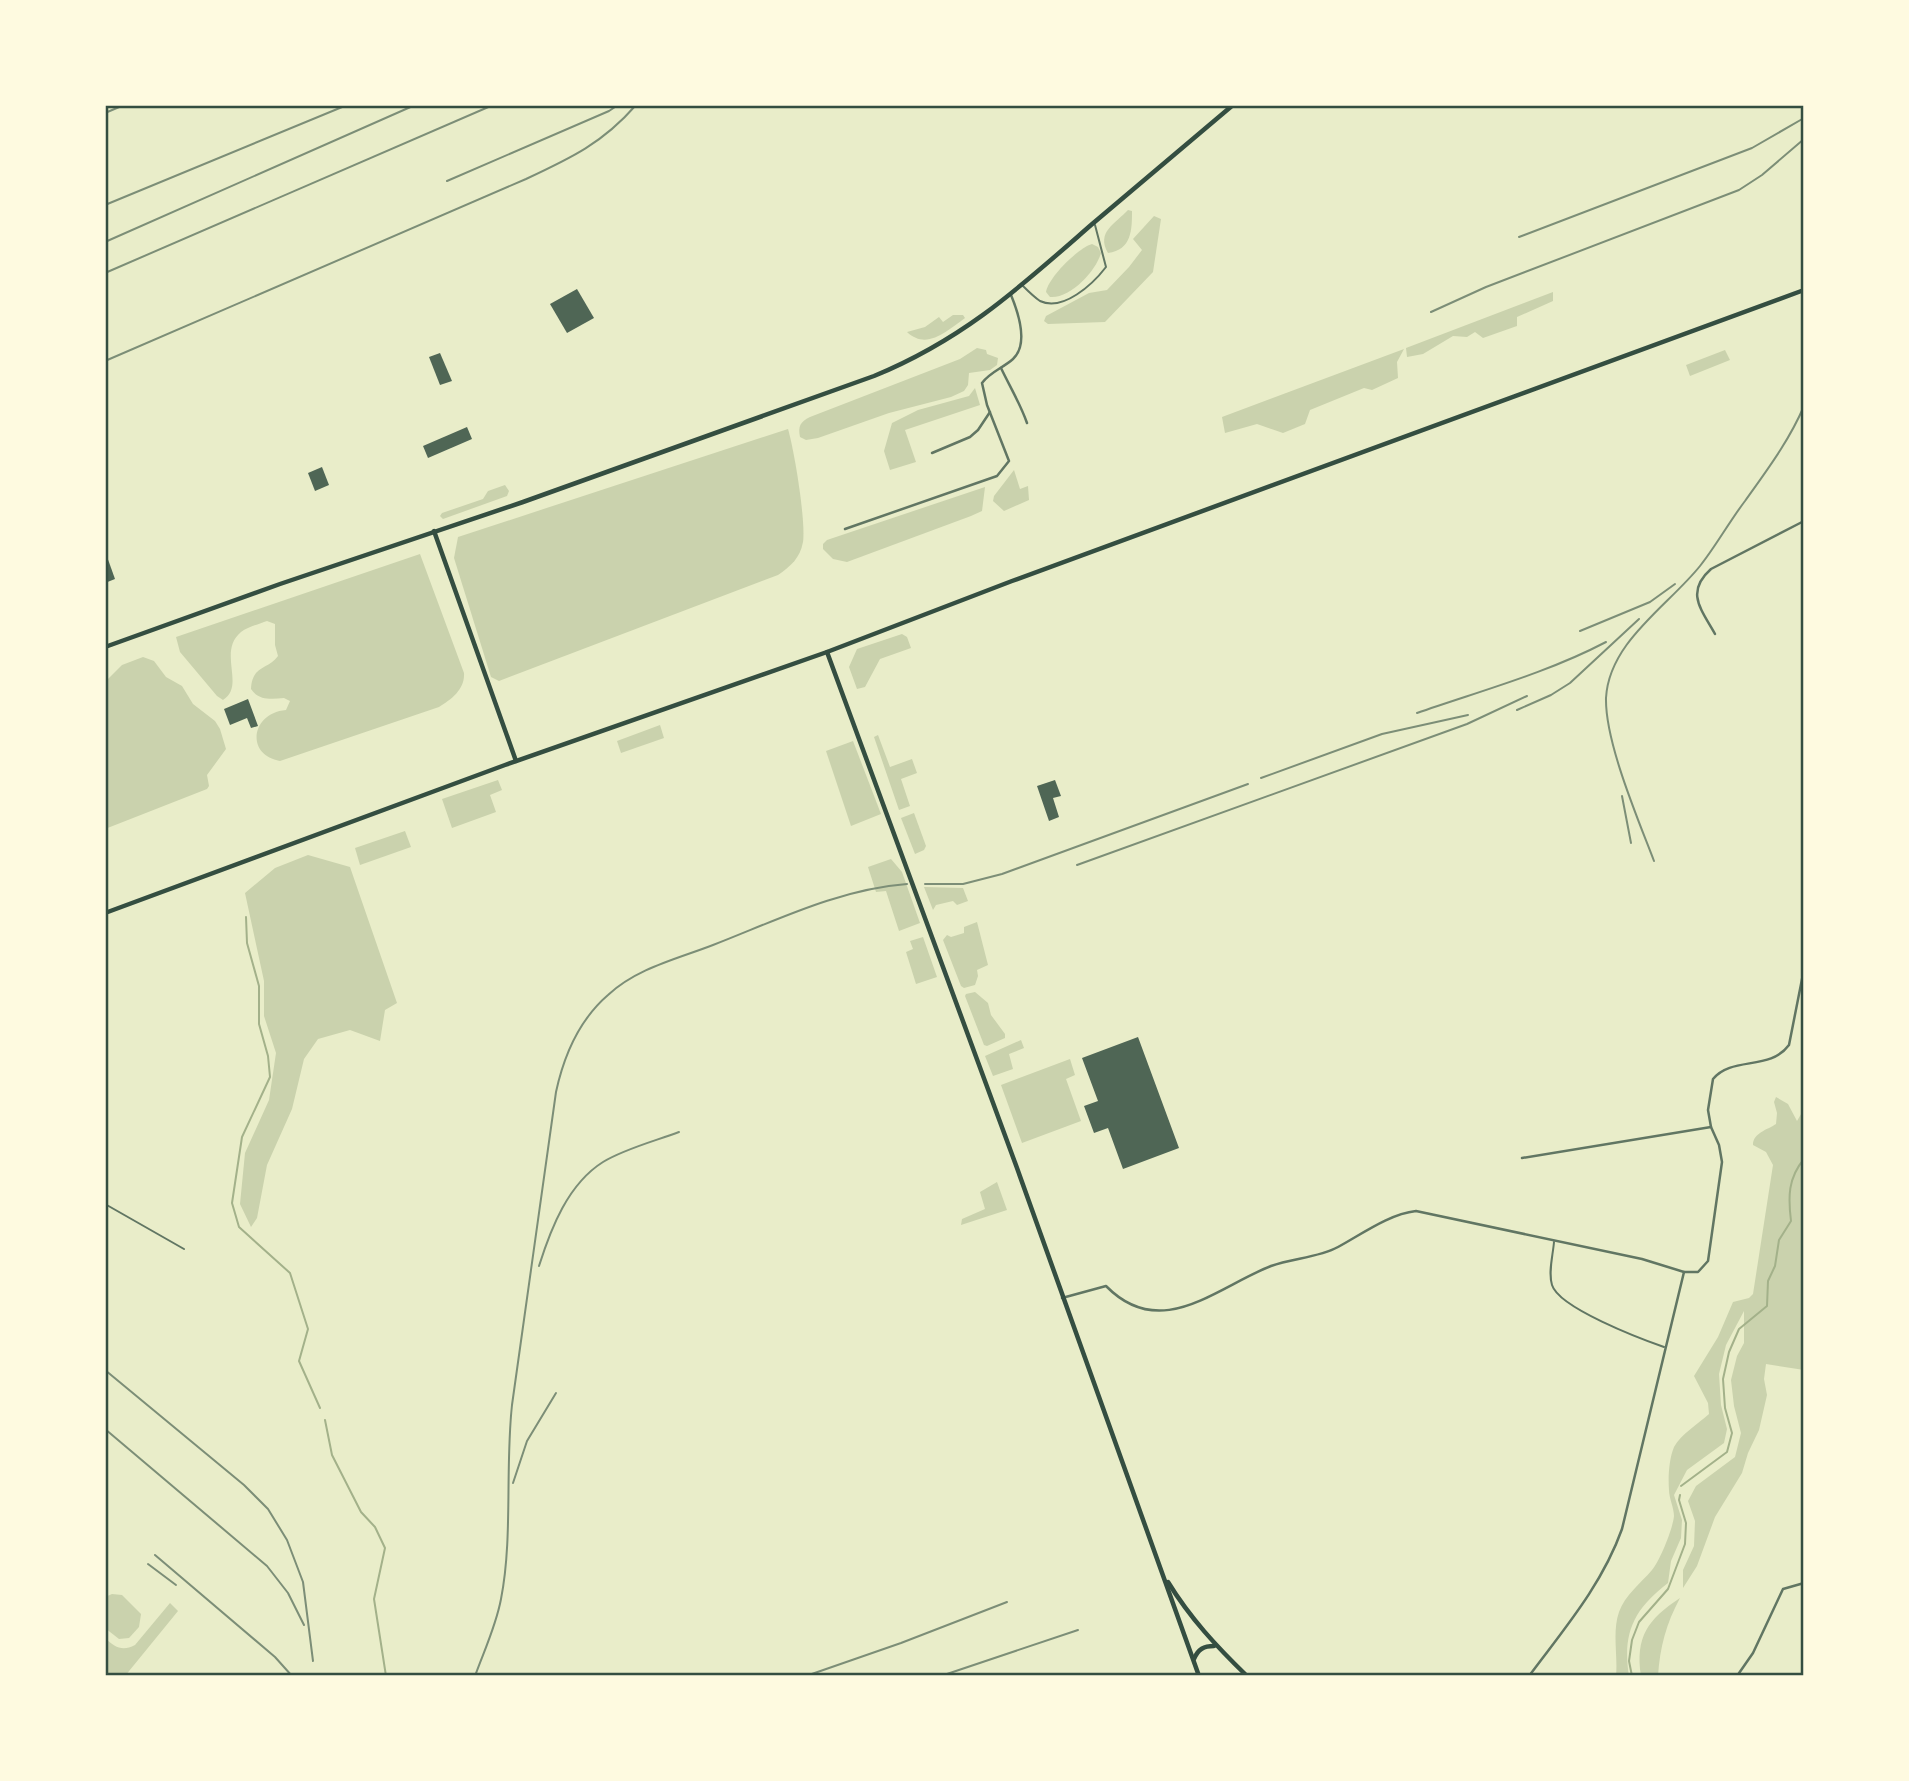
<svg xmlns="http://www.w3.org/2000/svg" width="1909" height="1781" font-family="'DM Sans',sans-serif">
<style>
.green{fill:#cad2ad}
.lines{fill:none;stroke-linecap:round;stroke-linejoin:round}
.stream{stroke:#a3b18a;stroke-width:2}
.building{fill:#4f6655}
.service{stroke:#617663;stroke-width:2}
.minor{stroke:#617663;stroke-width:2.5}
.secondary{stroke:#344e41;stroke-width:4.5}
.primary{stroke:#344e41;stroke-width:4.5}
.rail{stroke:#7c8e77;stroke-width:2}
.neatline{fill:none;stroke:#344e41;stroke-width:2.5}
</style>
<rect width="100%" height="100%" fill="#e9edc9"/>
<g class="green">
<path d="M 1128,210 L 1132,211 C 1132,229 1132,250 1108,253 C 1096,232 1115,224 1128,210 Z"/>
<polygon points="1154,216 1161,219 1153,272 1105,322 1048,324 1044,321 1046,316 1089,293 1107,290 1129,267 1142,250 1133,239"/>
<path d="M 1092,244 L 1098,247 L 1101,253 C 1096,271 1070,299 1050,297 L 1046,292 C 1048,278 1078,248 1092,244 Z"/>
<polygon points="1553,292 1553,301 1517,317 1517,326 1483,338 1475,332 1467,337 1453,336 1423,354 1407,357 1406,348"/>
<path d="M 953,315 L 963,315 L 965,318 C 948,330 927,351 907,332 L 925,327 L 939,317 L 943,322 Z"/>
<path d="M 977,348 L 986,350 L 987,354 L 998,358 L 997,365 L 990,370 L 969,373 L 968,385 L 964,391 L 951,397 L 889,413 L 818,438 L 806,440 L 800,437 C 798,426 800,422 810,417 L 960,359 Z"/>
<polygon points="1404,349 1397,362 1398,378 1372,390 1364,388 1310,410 1305,424 1283,433 1257,424 1225,433 1222,417"/>
<polygon points="1725,350 1730,360 1690,376 1686,365"/>
<polygon points="975,388 980,405 905,430 916,462 890,470 884,451 892,423 918,410 969,396"/>
<path d="M 788,429 C 794,449 806,521 803,542 C 800,558 791,566 778,575 L 499,681 L 491,677 L 454,558 L 458,537 Z"/>
<polygon points="1014,470 1020,489 1028,486 1029,500 1004,511 993,501 994,496"/>
<polygon points="505,485 509,491 507,496 443,519 440,516 442,513 483,499 488,491"/>
<polygon points="985,487 982,511 971,516 847,562 833,559 823,549 823,544 827,540"/>
<path d="M 420,554 L 464,673 C 465,689 452,699 439,707 L 280,761 C 245,755 251,713 286,710 L 290,701 L 284,698 C 272,699 259,701 251,689 C 252,665 268,670 278,656 L 275,645 L 275,624 L 267,621 C 259,624 248,627 241,632 C 217,652 246,686 223,700 L 217,696 L 180,652 L 176,637 Z"/>
<polygon points="902,634 907,637 911,648 880,659 865,687 857,689 849,667 857,649"/>
<polygon points="143,657 154,661 166,677 182,686 193,704 215,721 220,729 226,749 207,775 209,786 207,789 105,829 105,682 122,665"/>
<polygon points="660,725 664,738 621,753 617,741"/>
<polygon points="878,735 890,767 912,759 917,773 901,779 910,806 899,810 874,737"/>
<polygon points="853,741 881,814 851,826 826,751"/>
<polygon points="498,780 502,790 490,795 496,812 452,828 442,799"/>
<polygon points="914,813 926,846 924,850 915,854 901,818"/>
<polygon points="405,831 411,847 360,865 355,848"/>
<polygon points="308,855 350,867 397,1003 385,1010 380,1041 350,1030 318,1039 304,1059 292,1109 267,1165 257,1218 251,1227 240,1204 245,1153 269,1100 276,1053 264,1016 264,981 245,893 275,868"/>
<polygon points="891,859 902,872 920,923 899,931 886,891 876,892 868,867"/>
<polygon points="924,887 963,888 968,901 957,905 953,901 936,905 933,910"/>
<polygon points="977,922 988,965 977,970 978,976 975,985 964,988 961,986 943,940 947,935 951,937 964,933 964,927"/>
<polygon points="923,937 937,977 916,984 906,952 913,949 910,941"/>
<polygon points="975,992 988,1003 991,1015 1005,1034 1005,1038 987,1046 984,1045 965,996 966,994"/>
<polygon points="1021,1040 1024,1048 1009,1054 1013,1069 993,1076 985,1056"/>
<polygon points="1070,1059 1075,1075 1066,1079 1081,1121 1022,1143 1001,1085"/>
<path d="M 1776,1097 L 1788,1104 L 1797,1121 L 1804,1109 L 1804,1370 L 1766,1364 L 1764,1379 L 1767,1395 L 1759,1430 L 1748,1453 L 1742,1473 L 1715,1517 L 1697,1566 L 1683,1588 L 1683,1570 L 1694,1546 L 1695,1521 L 1688,1501 L 1696,1486 L 1735,1457 L 1741,1433 L 1734,1406 L 1731,1380 L 1737,1356 L 1744,1343 L 1744,1311 L 1726,1345 L 1719,1374 L 1721,1405 L 1727,1429 L 1724,1443 L 1687,1470 L 1674,1495 L 1682,1520 L 1681,1538 L 1671,1561 L 1668,1583 C 1634,1609 1622,1633 1629,1676 L 1616,1676 C 1618,1656 1612,1632 1619,1612 C 1625,1595 1640,1584 1652,1570 C 1660,1561 1673,1528 1674,1516 C 1674,1508 1669,1498 1669,1490 C 1668,1477 1669,1459 1674,1447 C 1681,1434 1698,1424 1709,1414 L 1708,1403 L 1694,1376 L 1718,1337 L 1733,1302 L 1749,1298 L 1753,1294 L 1773,1165 L 1766,1152 L 1753,1145 C 1753,1133 1767,1130 1776,1124 L 1777,1113 L 1774,1102 Z"/>
<polygon points="997,1182 1007,1210 961,1225 962,1219 985,1209 980,1192"/>
<polygon points="112,1594 122,1595 141,1614 139,1627 129,1638 119,1639 105,1628 105,1597"/>
<path d="M 1680,1598 C 1666,1624 1660,1647 1658,1676 L 1641,1676 C 1635,1637 1648,1619 1680,1598 Z"/>
<path d="M 170,1603 L 178,1611 L 125,1676 L 109,1676 L 105,1672 L 105,1638 C 115,1647 122,1652 135,1645 Z"/>
</g>
<g class="lines">
<g class="stream">
<polyline points="246,917 247,943 259,986 259,1024 268,1056 270,1077 242,1137 232,1203 239,1227 290,1273 308,1329 299,1361 320,1408"/>
<polyline points="325,1420 332,1455 361,1512 375,1527 385,1548 374,1599 386,1676"/>
<path d="M 1681,1486 L 1727,1452 L 1732,1433 L 1725,1408 L 1723,1379 L 1729,1352 L 1739,1329 L 1767,1306 L 1768,1281 L 1775,1266 L 1779,1240 L 1791,1221 C 1788,1197 1788,1178 1804,1159"/>
<polyline points="1632,1676 1629,1661 1632,1640 1639,1622 1668,1589 1685,1544 1686,1523 1679,1500 1680,1495"/>
</g>
</g>
<g class="building">
<polygon points="577,289 594,318 567,333 550,304"/>
<polygon points="440,353 452,381 440,385 429,357"/>
<polygon points="467,427 472,439 428,458 423,446"/>
<polygon points="322,467 329,485 315,491 308,473"/>
<polygon points="105,551 115,579 105,583"/>
<polygon points="248,699 258,726 251,728 247,718 230,725 224,709"/>
<polygon points="1055,780 1061,796 1053,798 1059,817 1049,821 1037,786"/>
<polygon points="1138,1037 1179,1148 1123,1169 1108,1128 1094,1133 1084,1106 1098,1101 1082,1058"/>
</g>
<g class="lines">
<g class="service">
<path d="M 1023,286 C 1028,291 1034,297 1040,301 C 1063,312 1093,284 1106,267 L 1095,225"/>
<polyline points="105,1204 184,1249"/>
<path d="M 1554,1242 C 1553,1255 1548,1272 1552,1285 C 1559,1308 1641,1339 1664,1347"/>
</g>
<g class="minor">
<path d="M 1001,368 C 1010,387 1020,403 1027,423"/>
<polyline points="932,453 970,437 978,430 990,412"/>
<path d="M 845,529 L 997,476 L 1009,461 L 987,405 L 982,383 C 990,372 1003,368 1013,359 C 1029,344 1018,312 1011,295"/>
<path d="M 1715,634 C 1701,609 1685,592 1711,569 L 1804,521"/>
<polyline points="1522,1158 1711,1127"/>
<path d="M 1062,1298 L 1106,1286 C 1161,1342 1215,1288 1271,1266 C 1292,1258 1318,1258 1338,1247 C 1362,1234 1389,1214 1416,1211 L 1642,1259 L 1684,1272 L 1698,1272 L 1708,1261 L 1722,1162 L 1719,1145 L 1711,1127 L 1708,1110 L 1713,1079 C 1732,1056 1770,1071 1789,1045 L 1804,969"/>
<path d="M 1529,1676 C 1564,1629 1602,1585 1622,1529 L 1684,1272"/>
<polyline points="1737,1676 1753,1653 1783,1589 1804,1583"/>
</g>
<g class="secondary">
<polyline points="434,531 516,761"/>
<polyline points="827,652 1017,1168 1199,1676"/>
<polyline points="105,913 505,765 827,652 1012,581 1804,290"/>
<path d="M 1168,1582 C 1190,1618 1217,1647 1247,1676"/>
<path d="M 1194,1659 C 1198,1649 1204,1646 1214,1646"/>
</g>
<path class="primary" d="M 105,647 L 280,584 L 523,502 L 874,376 C 964,339 1019,288 1091,225 C 1138,185 1185,145 1233,105"/>
<g class="rail">
<polyline points="105,113 124,105"/>
<polyline points="447,181 609,111 618,105"/>
<polyline points="105,205 347,105"/>
<polyline points="1519,237 1752,148 1804,118"/>
<polyline points="105,242 415,105"/>
<polyline points="105,273 493,105"/>
<polyline points="1431,312 1486,287 1739,190 1762,175 1804,139"/>
<path d="M 105,361 L 526,179 C 571,158 603,143 636,105"/>
<polyline points="1580,631 1650,602 1675,584"/>
<polyline points="1517,710 1551,695 1570,683 1639,619"/>
<path d="M 1417,713 C 1480,691 1547,673 1606,642"/>
<polyline points="1261,778 1382,734 1468,715"/>
<polyline points="1622,796 1631,843"/>
<path d="M 1654,861 C 1638,819 1605,742 1606,698 C 1609,642 1668,606 1700,566 C 1716,546 1729,522 1745,501 C 1767,470 1789,441 1804,406"/>
<polyline points="1077,865 1467,724 1527,696"/>
<polyline points="925,884 963,884 1002,874 1248,784"/>
<path d="M 539,1266 C 551,1228 568,1184 603,1162 C 624,1149 655,1141 679,1132"/>
<polyline points="105,1370 244,1485 268,1509 287,1540 303,1582 313,1661"/>
<polyline points="105,1429 267,1566 288,1593 304,1625"/>
<polyline points="513,1483 527,1441 556,1393"/>
<polyline points="155,1555 275,1657 292,1676"/>
<polyline points="148,1564 176,1585"/>
<path d="M 475,1676 C 484,1651 496,1626 501,1599 C 513,1538 505,1468 512,1405 L 556,1092 C 564,1055 579,1020 608,995 C 637,968 677,959 713,945 C 775,921 839,889 907,884"/>
<polyline points="806,1676 901,1643 1007,1602"/>
<polyline points="941,1676 1078,1630"/>
</g>
</g>
<rect width="1909" height="1781" fill="none" stroke="#fefae0" stroke-width="214"/>
<rect x="107" y="107" width="1695" height="1567" class="neatline"/>
</svg>
